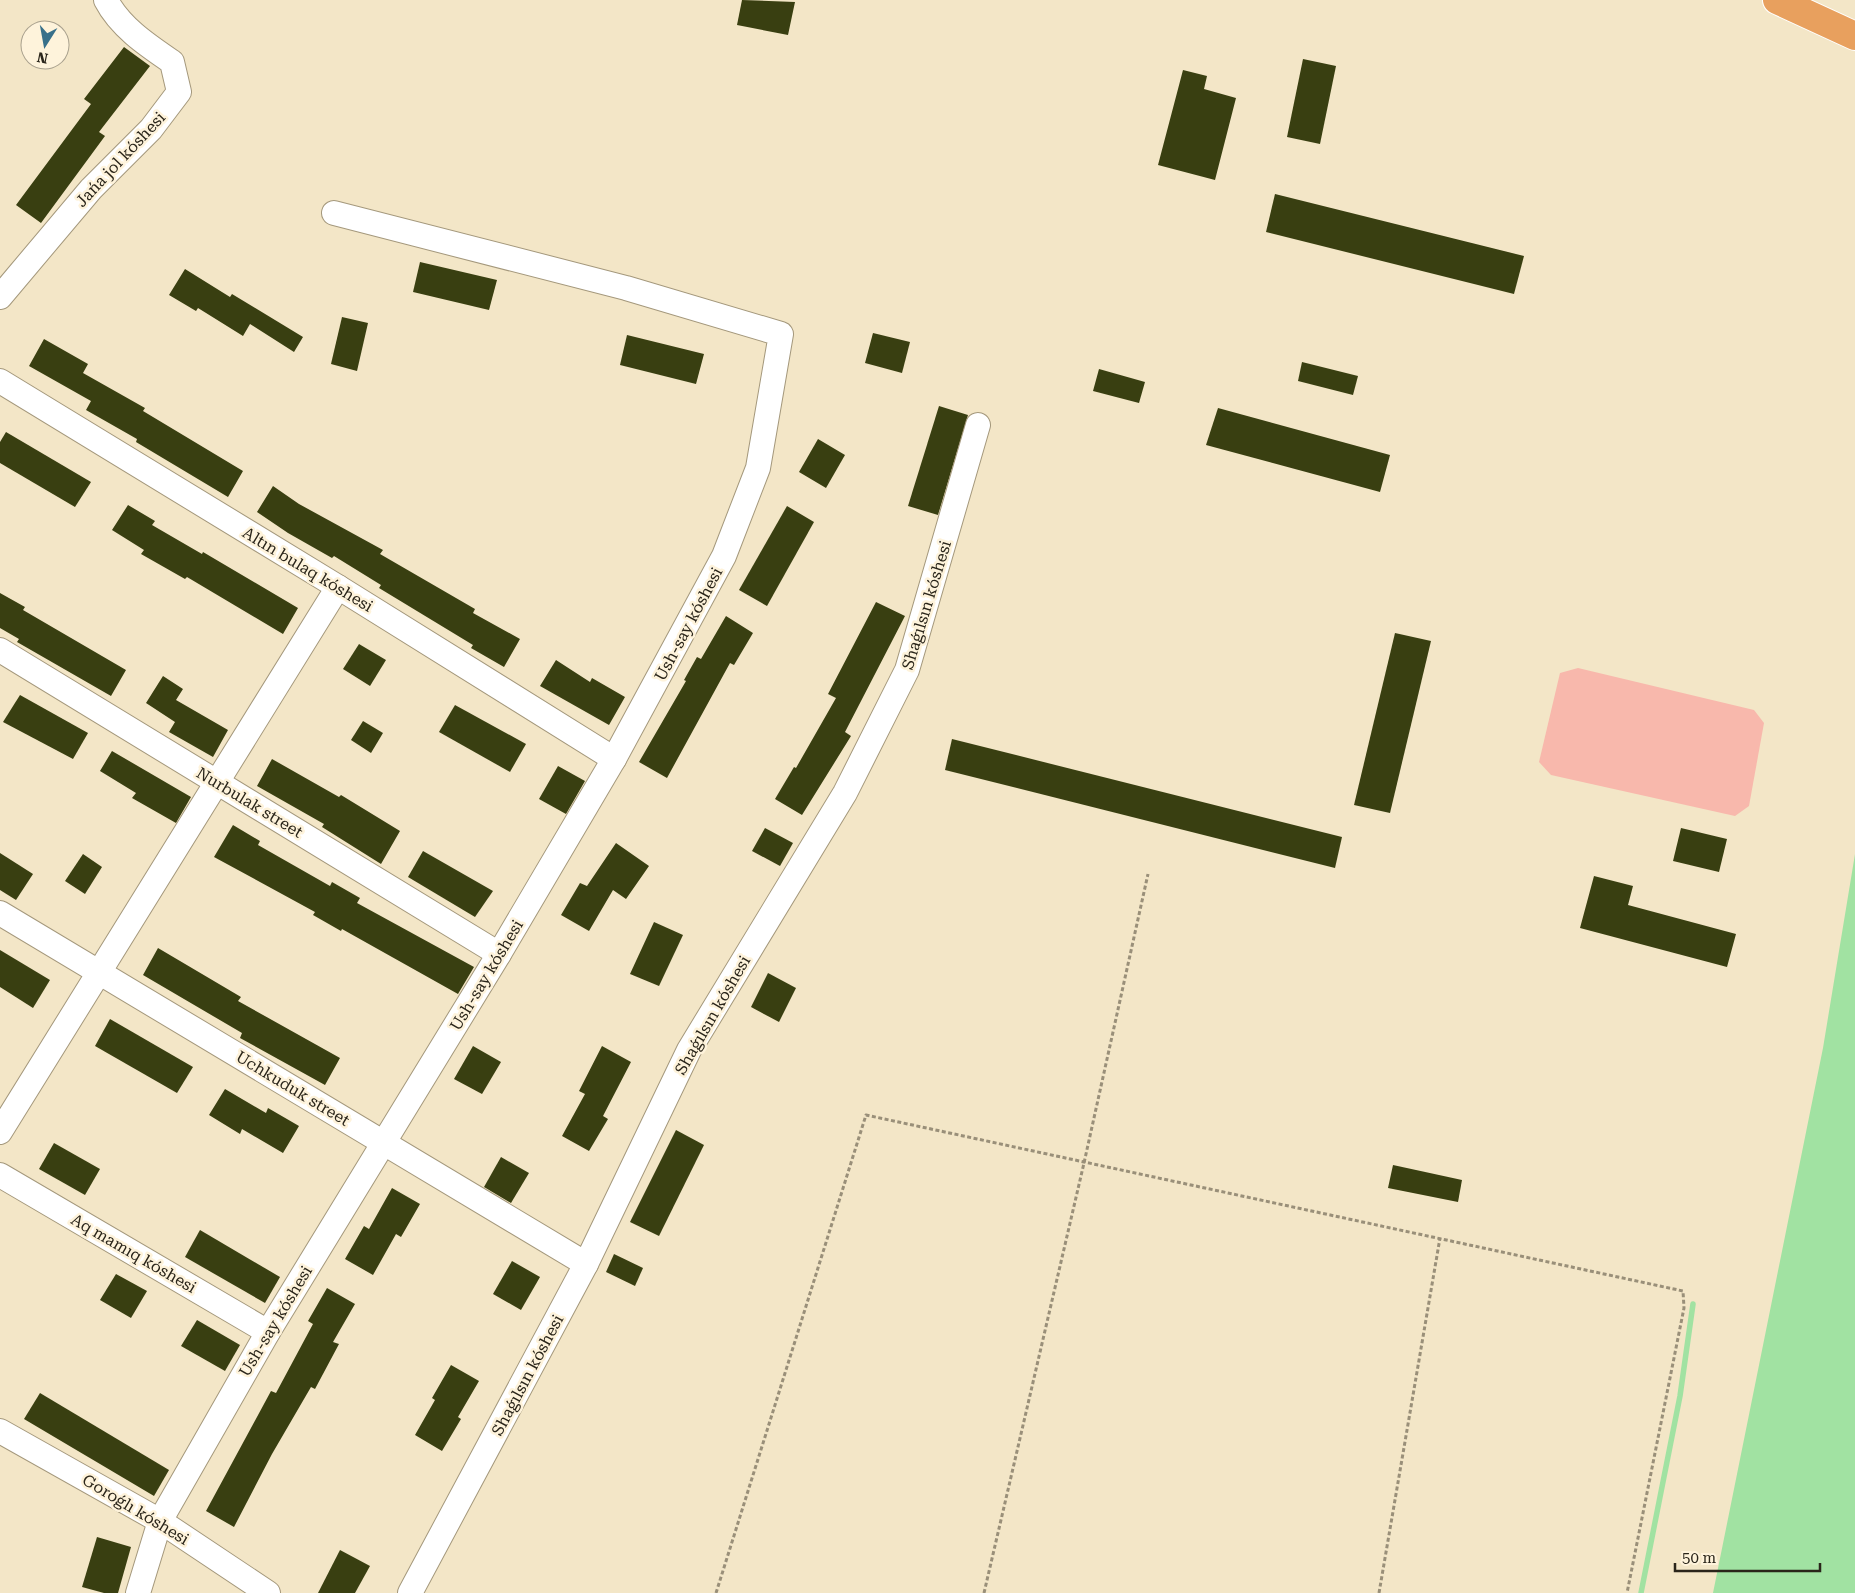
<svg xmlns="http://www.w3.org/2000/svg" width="1855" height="1593" font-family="'Roboto Serif',serif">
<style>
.green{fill:#f8b8ac}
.water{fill:#a1e2a2}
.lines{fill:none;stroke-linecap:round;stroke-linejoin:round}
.stream{stroke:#a1e2a2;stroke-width:5.5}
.building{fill:#393f11}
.minor-casing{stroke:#a4987c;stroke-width:26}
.trunk-casing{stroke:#fff;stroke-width:30}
.path{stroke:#998f79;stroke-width:3;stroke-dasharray:4 2.5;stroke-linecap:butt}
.minor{stroke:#fff;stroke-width:24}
.trunk{stroke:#e8a05e;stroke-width:28}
.labels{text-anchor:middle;stroke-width:5;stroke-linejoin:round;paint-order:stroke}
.street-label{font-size:16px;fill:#2a251a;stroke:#fef3db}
</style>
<rect width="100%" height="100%" fill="#f3e6c7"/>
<polygon class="green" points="1578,668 1754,710 1764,723 1749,806 1735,816 1551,775 1539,762 1560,673"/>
<polygon class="water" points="1855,854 1855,1593 1713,1593 1823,1048"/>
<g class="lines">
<polyline class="stream" points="1641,1593 1680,1396 1693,1304"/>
</g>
<g class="building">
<polygon points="742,0 795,2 788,35 737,25"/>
<polygon points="124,47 150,66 99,132 105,136 41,223 16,205 91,104 84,99"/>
<polygon points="1303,59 1336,66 1320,144 1287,137"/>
<polygon points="1183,70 1207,76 1204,89 1236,98 1215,180 1158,165"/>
<polygon points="1275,194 1524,256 1514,294 1266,232"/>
<polygon points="420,262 497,280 489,310 413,292"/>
<polygon points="185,269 230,297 232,294 303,337 294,352 250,324 243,336 198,308 196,311 169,295"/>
<polygon points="342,317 368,323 357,371 331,364"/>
<polygon points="873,333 910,342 902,373 865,363"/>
<polygon points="627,335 704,354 696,384 620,365"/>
<polygon points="44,339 88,364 83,373 145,408 143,411 243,471 228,497 136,442 137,439 86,410 91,401 29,366"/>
<polygon points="1302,362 1358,376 1353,395 1298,381"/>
<polygon points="1099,369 1145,382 1139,403 1093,391"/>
<polygon points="939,406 968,415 938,515 908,506"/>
<polygon points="1218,408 1390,455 1380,492 1206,445"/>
<polygon points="6,432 91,482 75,507 0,463 0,442"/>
<polygon points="818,439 845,455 826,488 799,472"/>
<polygon points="273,486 299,504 383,550 380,554 475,609 473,613 520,639 504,667 471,648 473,645 379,588 381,585 334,556 332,558 288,533 257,512"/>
<polygon points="128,505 155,521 152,525 202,554 203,552 298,608 283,634 187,577 185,579 141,554 144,550 112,530"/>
<polygon points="787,506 814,522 767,606 739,590"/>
<polygon points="0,593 25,607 23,610 126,670 111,696 17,642 19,639 0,628"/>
<polygon points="876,602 905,616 845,732 851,736 802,815 775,799 794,767 796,768 836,698 828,694"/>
<polygon points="726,616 753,633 734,665 730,663 667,778 639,762 686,681 684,680 697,657 701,659"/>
<polygon points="1395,633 1431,641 1390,813 1354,805"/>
<polygon points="359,644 386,660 370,686 343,669"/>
<polygon points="556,660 590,682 592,678 625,697 609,725 540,686"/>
<polygon points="163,676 183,689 176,700 228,730 213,757 169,732 175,722 146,703"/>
<polygon points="20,695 88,733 73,759 3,722"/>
<polygon points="455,705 526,744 510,772 439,732"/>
<polygon points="363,721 383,733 371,753 351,740"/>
<polygon points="952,739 1342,837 1335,868 945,770"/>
<polygon points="112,751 191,797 176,823 132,798 136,793 100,771"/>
<polygon points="272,759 339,797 341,795 400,831 381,864 322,827 324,824 257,786"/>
<polygon points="558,766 585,781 566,814 539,799"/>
<polygon points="233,825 260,841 258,845 330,886 332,882 360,898 357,903 474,967 458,994 342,929 341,931 313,915 315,912 214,857"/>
<polygon points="765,828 793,843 780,866 752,851"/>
<polygon points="1681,828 1727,839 1719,872 1673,861"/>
<polygon points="616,843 649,866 626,899 613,890 589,931 561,915 580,883 587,886"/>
<polygon points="423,851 493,891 475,917 408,877"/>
<polygon points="0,853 33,874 16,900 0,890"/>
<polygon points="83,854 102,867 85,894 65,881"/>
<polygon points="1594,876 1633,886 1628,905 1736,934 1727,967 1580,928"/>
<polygon points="654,922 683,935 659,986 630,974"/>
<polygon points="158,948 241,997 238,1001 340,1058 325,1085 240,1038 242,1033 143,975"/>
<polygon points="0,950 50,980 33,1008 0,987"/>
<polygon points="768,973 796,988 779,1022 751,1007"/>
<polygon points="110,1019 193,1067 177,1093 95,1046"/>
<polygon points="473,1046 501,1062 482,1094 454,1079"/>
<polygon points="602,1046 631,1062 603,1116 608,1119 589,1151 562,1136 585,1094 579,1091"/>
<polygon points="225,1089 266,1113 268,1108 299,1126 283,1153 242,1129 240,1134 209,1115"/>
<polygon points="676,1130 704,1145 659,1236 630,1222"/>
<polygon points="54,1143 100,1169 85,1195 39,1169"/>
<polygon points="501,1157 529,1173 511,1203 484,1187"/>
<polygon points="1393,1165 1462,1180 1458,1202 1388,1188"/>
<polygon points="392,1188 420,1204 401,1237 396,1234 373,1275 345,1259 364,1226 369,1229"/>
<polygon points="200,1230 280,1277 265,1303 185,1257"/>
<polygon points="614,1254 643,1268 635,1286 606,1272"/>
<polygon points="512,1261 540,1277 521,1310 493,1294"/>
<polygon points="116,1274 147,1291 131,1318 100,1300"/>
<polygon points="327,1288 355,1304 333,1342 339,1344 315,1389 311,1387 272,1454 234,1527 206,1511 271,1391 276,1393 313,1324 308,1321"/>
<polygon points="197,1320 240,1345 225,1371 181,1346"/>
<polygon points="451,1365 479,1381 458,1417 461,1419 442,1451 415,1435 435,1400 432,1398"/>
<polygon points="40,1393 169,1470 154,1496 24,1419"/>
<polygon points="97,1537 131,1547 118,1593 104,1593 82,1587"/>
<polygon points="340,1550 370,1566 355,1593 318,1593"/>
</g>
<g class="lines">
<g class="minor-casing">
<g id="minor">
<path d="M 0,297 L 91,189 L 151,129 L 179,92 L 172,62 C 147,45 120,27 106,0"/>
<polyline points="0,381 338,587 614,759"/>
<polyline points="0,650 499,954"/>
<polyline points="0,913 586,1264"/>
<polyline points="0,1132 338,587"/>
<polyline points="0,1175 268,1332"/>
<polyline points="0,1431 160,1521 268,1593"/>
<polyline points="138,1593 160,1521 268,1332 499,954 614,759 724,556 758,468 781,334 626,288 334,213"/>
<polyline points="410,1593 586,1264 689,1050 845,793 907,670 978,425"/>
</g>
</g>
<g class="trunk-casing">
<polyline id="trunk" points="1777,0 1855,36"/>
</g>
<g class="path">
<polyline points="716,1593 866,1115 1683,1291 1684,1308 1627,1593"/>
<polyline points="984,1593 1084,1163 1148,874"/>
<polyline points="1379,1593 1440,1238"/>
</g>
<use href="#minor" class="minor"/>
<use href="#trunk" class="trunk"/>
</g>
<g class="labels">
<g class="street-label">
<text transform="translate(120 159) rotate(-47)" y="6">Jańa jol kóshesi</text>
<text transform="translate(308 569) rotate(31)" y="6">Altın bulaq kóshesi</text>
<text transform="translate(926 605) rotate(-73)" y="6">Shaǵılsın kóshesi</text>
<text transform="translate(688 624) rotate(-62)" y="6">Ush-say kóshesi</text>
<text transform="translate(250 802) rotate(31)" y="6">Nurbulak street</text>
<text transform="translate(486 975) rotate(-59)" y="6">Ush-say kóshesi</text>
<text transform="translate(712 1015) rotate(-60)" y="6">Shaǵılsın kóshesi</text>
<text transform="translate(293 1088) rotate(31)" y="6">Uchkuduk street</text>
<text transform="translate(134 1253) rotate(30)" y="6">Aq mamıq kóshesi</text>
<text transform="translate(275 1321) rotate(-59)" y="6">Ush-say kóshesi</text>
<text transform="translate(527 1375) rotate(-62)" y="6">Shaǵılsın kóshesi</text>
<text transform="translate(136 1509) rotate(31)" y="6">Goroǵlı kóshesi</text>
</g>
</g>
<g transform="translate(45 45) rotate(191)"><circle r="24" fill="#fef3db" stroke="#a9a18e"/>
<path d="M0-4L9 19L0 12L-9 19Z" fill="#38708a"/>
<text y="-8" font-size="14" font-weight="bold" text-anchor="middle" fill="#2a251a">N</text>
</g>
<path d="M1675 1563v8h145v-8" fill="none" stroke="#2a251a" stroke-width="2.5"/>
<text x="1682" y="1563" font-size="15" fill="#2a251a" stroke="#fef3db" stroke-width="4" paint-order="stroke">50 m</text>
</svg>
